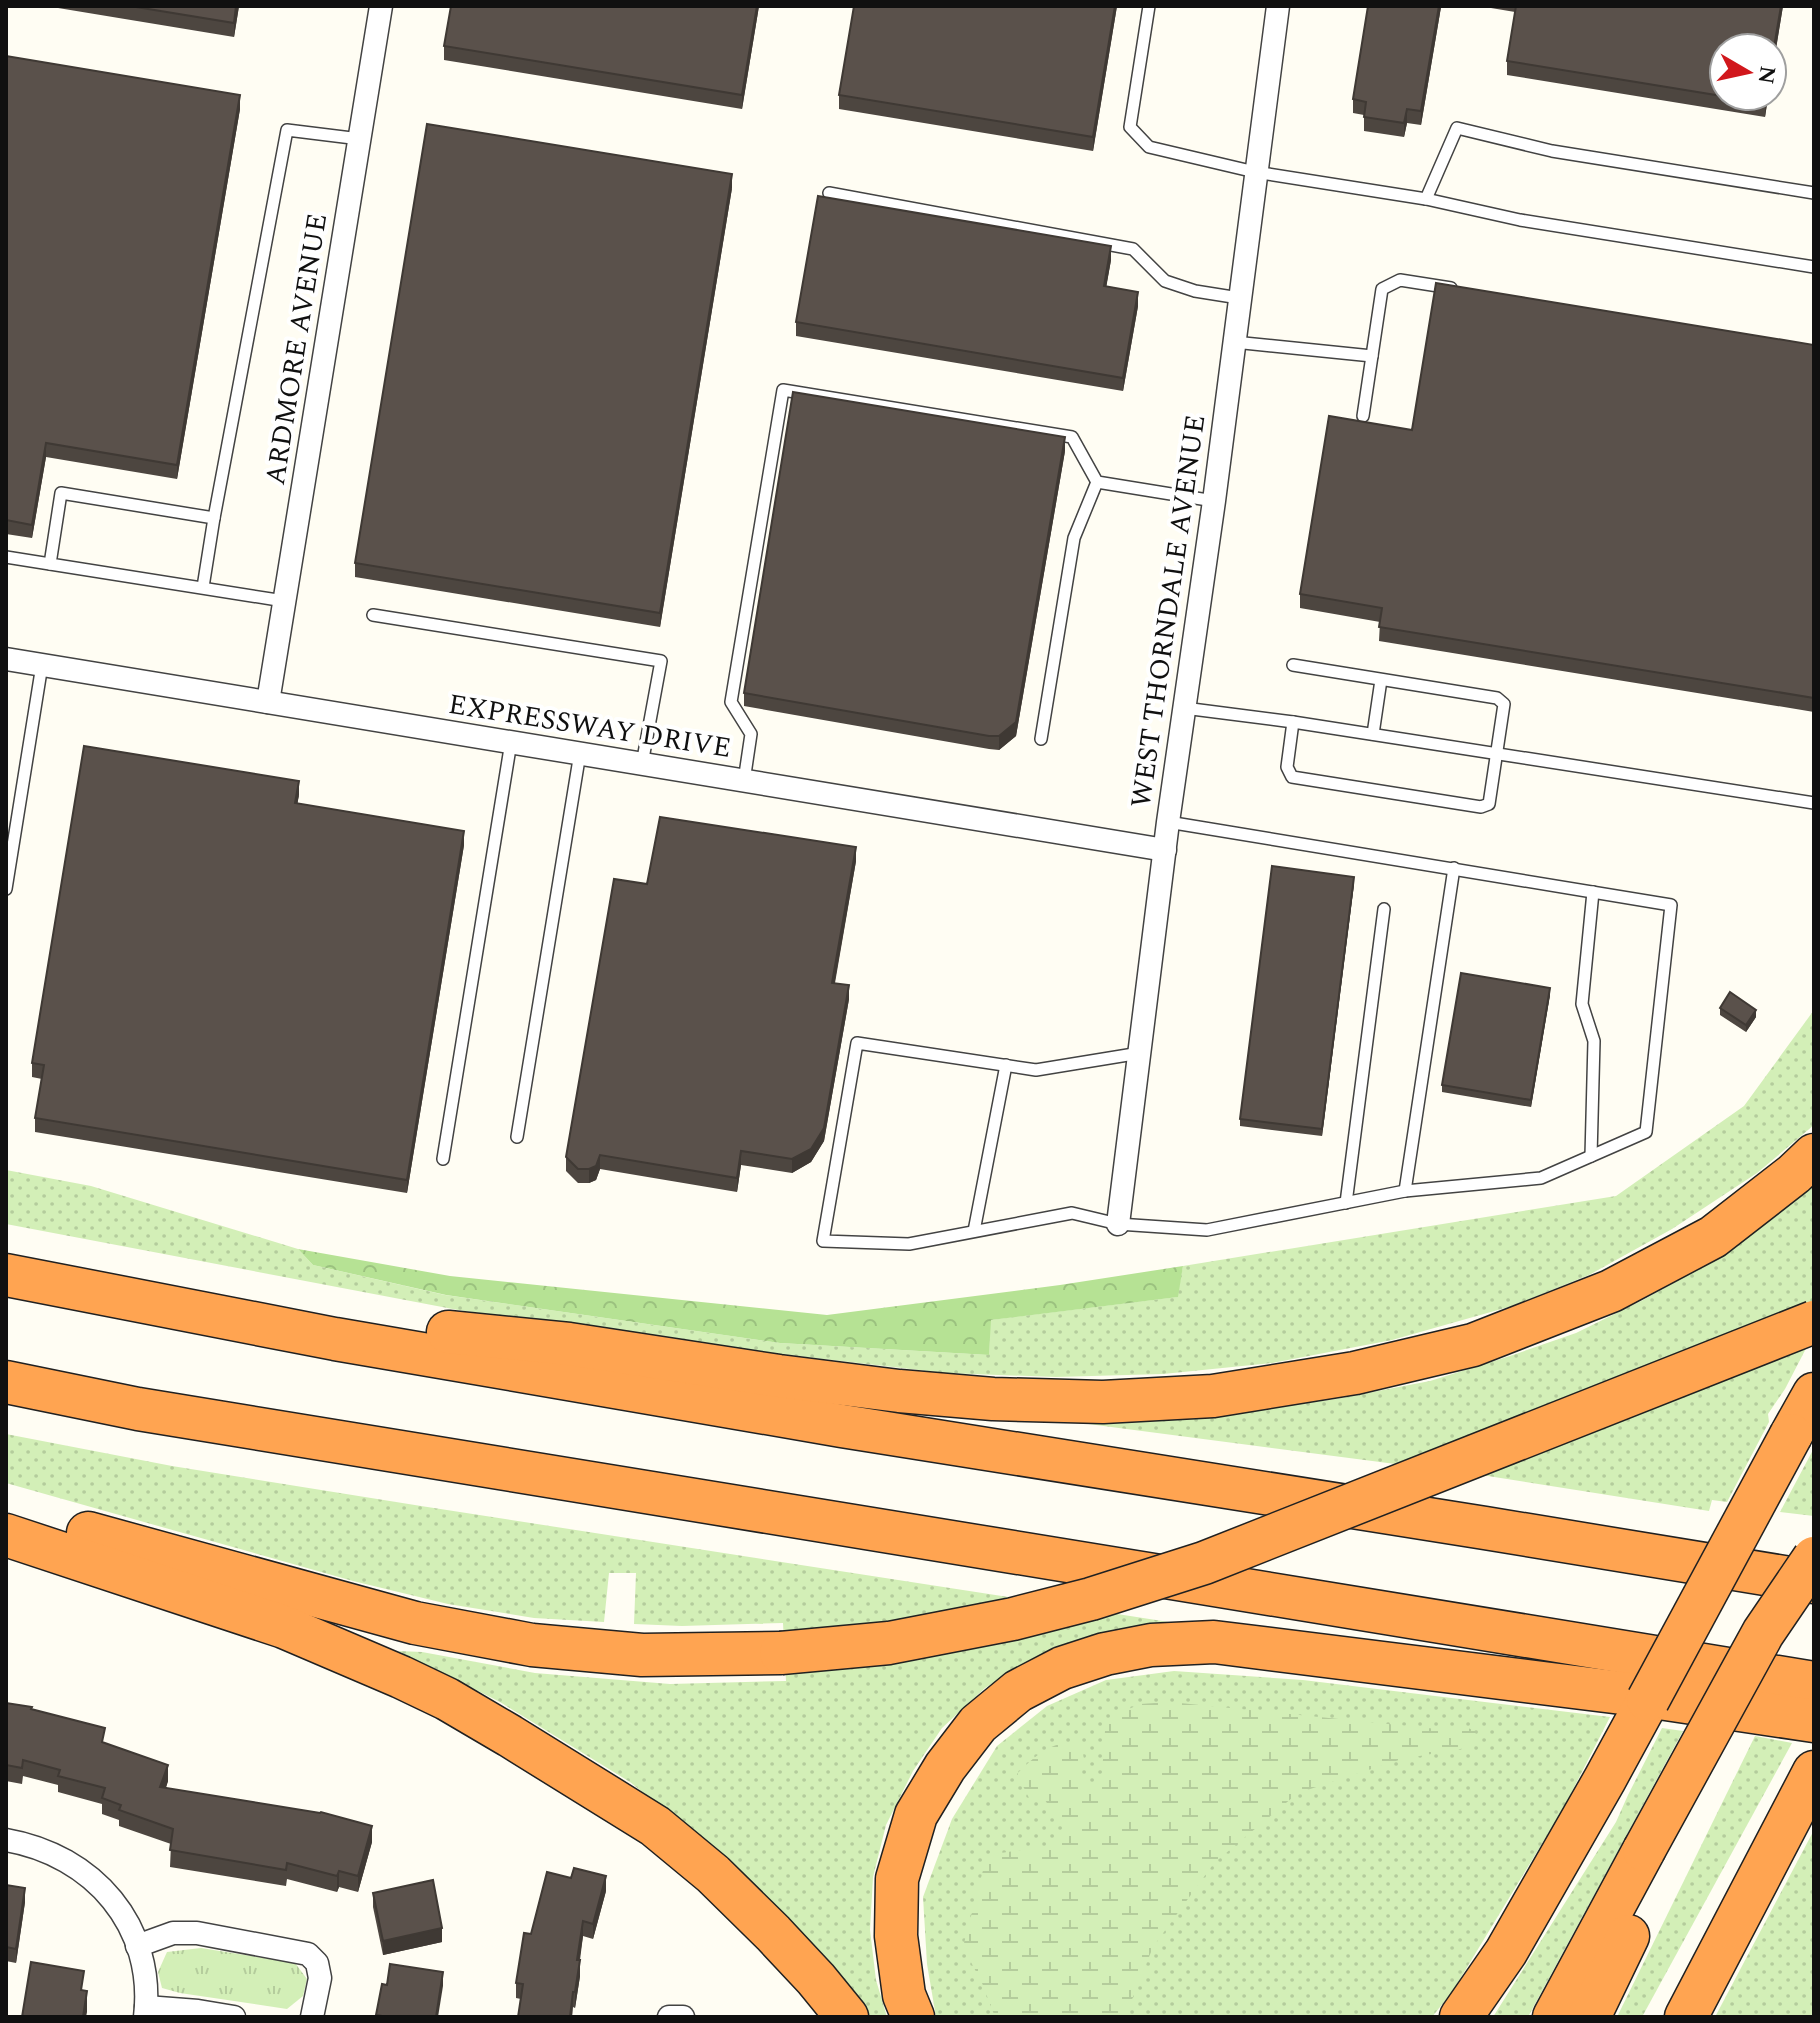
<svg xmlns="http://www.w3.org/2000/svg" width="1820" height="2023" font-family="Spectral,serif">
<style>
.grass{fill:url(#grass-dots)}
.forest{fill:url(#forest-crowns)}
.wetland{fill:url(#wetland-marsh)}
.park{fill:url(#park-tufts)}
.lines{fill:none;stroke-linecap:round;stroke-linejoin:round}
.lane-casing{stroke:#434343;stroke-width:14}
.street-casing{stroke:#434343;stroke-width:25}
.highway-casing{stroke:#212121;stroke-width:45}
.lane{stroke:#fff;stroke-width:11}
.street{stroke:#fff;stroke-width:22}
.highway{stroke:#ffa451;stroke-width:42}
.highway-bridge-casing{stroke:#212121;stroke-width:45;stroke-linecap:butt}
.highway-bridge{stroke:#ffa451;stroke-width:42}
.wall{fill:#4d4640}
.shaded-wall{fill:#3f3934}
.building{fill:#5a514b;stroke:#3f3934;stroke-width:2}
.labels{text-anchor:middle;stroke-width:8;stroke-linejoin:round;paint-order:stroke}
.street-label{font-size:28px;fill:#101010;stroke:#fff}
</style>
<defs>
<pattern id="grass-dots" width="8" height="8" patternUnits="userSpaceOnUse" patternTransform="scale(2)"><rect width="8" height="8" fill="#d3efb7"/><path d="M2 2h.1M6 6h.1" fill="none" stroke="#b4cc9c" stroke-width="1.8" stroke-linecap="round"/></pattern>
<pattern id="forest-crowns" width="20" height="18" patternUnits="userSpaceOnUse" patternTransform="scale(2)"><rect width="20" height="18" fill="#b6e294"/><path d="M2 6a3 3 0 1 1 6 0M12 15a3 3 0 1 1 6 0" fill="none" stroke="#9bc17f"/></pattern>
<pattern id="wetland-marsh" width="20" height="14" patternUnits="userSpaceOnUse" patternTransform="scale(2)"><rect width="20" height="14" fill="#d3efb7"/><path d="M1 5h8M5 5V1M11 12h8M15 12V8" fill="none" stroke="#b4cc9c"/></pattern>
<pattern id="park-tufts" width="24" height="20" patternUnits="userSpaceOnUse" patternTransform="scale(2)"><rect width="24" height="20" fill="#d3efb7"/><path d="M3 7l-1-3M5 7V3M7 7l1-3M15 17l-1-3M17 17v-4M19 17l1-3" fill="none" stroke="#b4cc9c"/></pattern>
</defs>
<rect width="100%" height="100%" fill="#fffdf3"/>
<g class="grass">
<polygon points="1814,1010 1814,1125 1757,1173 1672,1229 1589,1275 1512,1306 1392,1340 1272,1363 1163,1374 1056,1377 945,1373 780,1354 458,1310 6,1224 6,1170 91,1186 298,1249 313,1265 445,1295 780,1343 989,1355 990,1320 1177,1297 1183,1266 1616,1196 1744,1106"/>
<polygon points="1814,1185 1814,1333 1785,1389 1768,1414 1769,1422 1727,1502 1712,1500 1709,1511 1488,1476 1050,1419 1218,1415 1336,1399 1430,1381 1510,1356 1576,1333 1643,1300 1713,1261 1774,1218"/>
<polygon points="6,1434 172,1466 421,1506 1188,1625 1085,1637 1035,1657 985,1688 942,1728 913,1771 886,1825 873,1877 870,1930 876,1980 887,2017 864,2017 710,1847 630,1782 500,1702 398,1651 422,1652 535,1673 670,1684 786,1681 783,1623 682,1626 634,1624 636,1573 609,1573 604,1622 534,1618 448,1604 353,1581 6,1483"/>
<polygon points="1814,1448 1814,1516 1780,1512"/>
<polygon points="1174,1671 1303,1680 1610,1717 1563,1809 1452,1992 1432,2017 936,2017 927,1964 923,1897 952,1819 997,1746 1047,1706 1106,1680"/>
<polygon points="1662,1728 1683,1731 1528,2017 1493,2017 1616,1822 1628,1795"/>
<polygon points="1755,1736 1792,1743 1642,2017 1617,2017"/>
<polygon points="1814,1830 1814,2017 1715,2017"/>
</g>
<polygon class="forest" points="298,1249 450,1276 827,1315 1060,1285 1183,1266 1178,1297 991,1320 989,1355 780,1343 446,1295 313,1265"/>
<path class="wetland" d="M 1170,1702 L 1437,1729 L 1468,1728 L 1475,1731 L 1476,1736 L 1466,1748 L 1402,1759 L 1298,1793 L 1214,1863 L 1153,1947 L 1125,2017 L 995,2017 L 982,1983 L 963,1947 L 987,1855 L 1049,1846 L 1063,1828 L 1045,1800 L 1037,1801 L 1029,1798 L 1017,1774 C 1033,1757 1058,1736 1081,1744 L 1084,1759 L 1077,1775 L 1094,1789 L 1102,1773 L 1105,1731 L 1111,1717 L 1140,1704 Z"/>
<polygon class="park" points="201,1948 295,1963 307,1979 303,1996 287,2009 180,1993 162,1988 158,1972 167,1952"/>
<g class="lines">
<g class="lane-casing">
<g id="lane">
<polyline points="1149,6 1130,127 1149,147 1255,172 1426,199 1520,220 1814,267"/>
<polyline points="829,193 1133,249 1165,281 1195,291 1239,298"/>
<polyline points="1426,199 1457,128 1552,151 1814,193"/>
<polyline points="1234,342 1372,356"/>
<polyline points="1363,416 1382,289 1400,280 1451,288"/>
<polyline points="214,518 61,493 50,564 284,601"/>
<polyline points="6,557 50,564"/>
<polyline points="203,587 214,518 287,130 360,139"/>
<polyline points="373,615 661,661 642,764"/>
<polyline points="1184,708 1293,722 1814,803"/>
<polyline points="1293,722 1287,767 1292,777 1481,807 1489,804 1504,704 1497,698 1293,665"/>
<polyline points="1373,734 1381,680"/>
<polyline points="1041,739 1074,538 1097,482"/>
<polyline points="744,781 751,734 731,702 783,390 1072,437 1097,482 1214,501"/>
<polyline points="6,889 42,665"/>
<polyline points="1140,1053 1036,1070 857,1043 823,1241 909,1244 1072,1213 1118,1224 1207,1230 1405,1191 1541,1178 1646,1132 1671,905 1168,822"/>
<polyline points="517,1137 580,753"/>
<polyline points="1591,1156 1594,1041 1582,1004 1593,892"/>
<polyline points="443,1159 511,742"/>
<polyline points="1405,1191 1454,868"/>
<polyline points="1346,1203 1384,909"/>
<polyline points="974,1231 1006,1065"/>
</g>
</g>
<g class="street-casing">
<g id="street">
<polyline points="6,659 1165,850"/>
<polyline points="268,702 381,6"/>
<polyline points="1118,1224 1168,822 1214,501 1278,6"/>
<path d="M 6,1840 C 93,1855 156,1926 145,2017"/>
<polyline points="137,1946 173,1933 197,1933 308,1954 317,1963 320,1978 312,2017"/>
<polyline points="146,2007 198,2011 234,2017"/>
<polyline points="669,2017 683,2017"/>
</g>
</g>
<g class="highway-casing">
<g id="highway">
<polyline points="6,1275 335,1339 842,1426 1485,1528 1814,1582"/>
<polyline points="448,1332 569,1344 779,1376 899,1391 993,1399 1103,1402 1213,1396 1355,1373 1473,1345 1611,1291 1713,1237 1794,1174 1814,1155"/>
<polyline points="6,1382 138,1409 1814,1683"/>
<polyline points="1791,1435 1814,1394"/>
<polyline points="88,1533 415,1623 532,1645 642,1655 781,1653"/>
<polyline points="6,1535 284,1627 401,1677 447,1699 510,1736 655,1826 713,1874 773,1933 816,1979 847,2017"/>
<polyline points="913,2017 904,1995 896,1936 897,1879 916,1815 945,1767 978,1724 1018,1691 1062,1668 1105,1654 1151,1645 1214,1642 1646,1696 1814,1721"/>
<polyline points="1461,2017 1506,1952 1605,1779 1648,1700"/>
<polyline points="1554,2017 1644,1850"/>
<polyline points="1589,2017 1628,1936"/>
<polyline points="1686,2017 1814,1772"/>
</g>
</g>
<use href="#lane" class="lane"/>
<use href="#street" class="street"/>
<use href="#highway" class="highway"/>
<g class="highway-bridge-casing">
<g id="highway-bridge">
<polyline points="781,1653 889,1643 1013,1619 1091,1599 1204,1563 1814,1322"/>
<polyline points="1648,1700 1791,1435"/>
<polyline points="1644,1850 1763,1633 1814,1558"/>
</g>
</g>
<use href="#highway-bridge" class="highway-bridge"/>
</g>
<g class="wall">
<polygon points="46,6 239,6 234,37"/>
<polygon points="451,6 759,6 742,109 444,60 444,46"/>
<polygon points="854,6 1117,6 1093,151 839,109 839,95"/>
<polygon points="1368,6 1451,6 1451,8 1441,7 1421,125 1407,123 1404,137 1364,131 1364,115 1353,113 1353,99"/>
<polygon points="1479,6 1783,6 1765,117 1507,75 1507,61 1515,12"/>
<polygon points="6,56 240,109 177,479 46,457 32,538 6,534"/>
<polygon points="732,188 660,627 355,577 355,563"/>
<polygon points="1111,260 1106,287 1138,306 1123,391 796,336 796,322"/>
<polygon points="1814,345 1814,712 1379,641 1380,622 1300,608 1300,594 1412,430"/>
<polygon points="1065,451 1016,736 999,750 989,749 744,706 744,693"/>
<polygon points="299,795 297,804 464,845 407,1193 35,1132 35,1118 42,1079 32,1077 32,1063"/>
<polygon points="856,861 835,983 849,999 824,1141 811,1162 792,1173 741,1165 737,1192 600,1169 596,1180 589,1183 578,1183 566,1171 566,1157 647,884"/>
<polygon points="1354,884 1322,1136 1240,1126 1240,1119"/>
<polygon points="1550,995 1531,1107 1442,1092 1442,1085"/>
<polygon points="1720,1008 1756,1017 1746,1032 1720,1015"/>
<polygon points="6,1703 32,1709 105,1744 168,1781 166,1788 372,1842 358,1892 339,1887 337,1892 287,1879 286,1886 170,1867 171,1844 119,1826 119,1820 102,1814 102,1804 58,1792 58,1785 23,1776 22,1784 6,1781"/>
<polygon points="6,1885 25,1902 16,1963 6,1961"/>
<polygon points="606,1891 593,1939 583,1936 580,1960 580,1976 575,2008 573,2007 572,2017 518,2017 521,1999 516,1998 516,1983 531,1934"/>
<polygon points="373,1893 442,1942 383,1955 373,1907"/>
</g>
<g class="shaded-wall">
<polygon points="236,6 239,6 234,37 234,23"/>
<polygon points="757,6 759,6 742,109 742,95"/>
<polygon points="1115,6 1117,6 1093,151 1093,137"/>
<polygon points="1439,6 1441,7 1421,125 1421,111"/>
<polygon points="1781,6 1783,6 1772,72 1772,59"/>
<polygon points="240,95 240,109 177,479 177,465"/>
<polygon points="1766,96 1768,96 1765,117 1765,103"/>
<polygon points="1407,109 1407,123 1404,137 1404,123"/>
<polygon points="732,174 732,188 660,627 660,613"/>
<polygon points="1111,246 1111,260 1104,300 1104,286"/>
<polygon points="1138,292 1138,306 1123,391 1123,378"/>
<polygon points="1065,437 1065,451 1016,736 999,750 999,736"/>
<polygon points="46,443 46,457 32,538 32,525"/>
<polygon points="299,781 299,795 295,817 295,803"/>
<polygon points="464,831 464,845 407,1193 407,1180"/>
<polygon points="856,847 856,861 832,997 832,983"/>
<polygon points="1354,877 1354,884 1322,1136 1322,1129"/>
<polygon points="849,985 849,999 824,1141 811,1162 792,1173 792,1159"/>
<polygon points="1550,988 1550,995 1531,1107 1531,1100"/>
<polygon points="1756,1010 1756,1017 1746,1032 1746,1025"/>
<polygon points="741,1151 741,1165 737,1192 737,1178"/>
<polygon points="600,1155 600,1169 596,1180 589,1183 589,1169"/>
<polygon points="168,1765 168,1781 160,1803 160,1787"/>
<polygon points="372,1826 372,1842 358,1892 358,1876"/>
<polygon points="339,1871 339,1887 337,1892 337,1876"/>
<polygon points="606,1876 606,1891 593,1939 593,1924"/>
<polygon points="25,1888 25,1902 16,1963 16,1949"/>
<polygon points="583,1921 583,1936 577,1975 577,1960"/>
<polygon points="442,1928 442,1942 383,1955 383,1941"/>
<polygon points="580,1960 580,1976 575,2008 575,1992"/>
<polygon points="443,1972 443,1986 438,2017 436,2017"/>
<polygon points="87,1991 87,2012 86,2017 83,2017"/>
<polygon points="573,1992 572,2017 570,2017"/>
</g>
<g class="building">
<polygon points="130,6 236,6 234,23"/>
<polygon points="451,6 757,6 742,95 444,46"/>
<polygon points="854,6 1115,6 1093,137 839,95"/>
<polygon points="1368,6 1439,6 1421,111 1407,109 1404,123 1364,117 1366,102 1353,99"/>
<polygon points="1516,6 1781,6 1772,59 1772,48 1724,48 1724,96 1766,96 1765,103 1507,61"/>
<polygon points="6,56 240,95 177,465 46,443 32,525 6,520"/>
<polygon points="427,124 732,174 660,613 355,563"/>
<polygon points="818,196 1111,246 1104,286 1138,292 1123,378 796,322"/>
<polygon points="1436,283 1814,345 1814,698 1379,627 1382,608 1300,594 1329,416 1412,430"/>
<polygon points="793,392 1065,437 1016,722 999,736 989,736 744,693"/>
<polygon points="84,746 299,781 295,803 464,831 407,1180 35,1118 44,1065 32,1063"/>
<polygon points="660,817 856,847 832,983 849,985 824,1128 811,1149 792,1159 741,1151 737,1178 600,1155 596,1166 589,1169 578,1169 566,1157 614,879 647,884"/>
<polygon points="1272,866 1354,877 1322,1129 1240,1119"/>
<polygon points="1461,973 1550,988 1531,1100 1442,1085"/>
<polygon points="1730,992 1756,1010 1746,1025 1720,1008"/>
<polygon points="6,1703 32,1707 31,1709 105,1728 102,1742 168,1765 160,1787 320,1813 321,1812 372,1826 358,1876 339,1871 337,1876 287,1863 286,1870 170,1850 173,1829 119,1810 121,1805 102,1798 105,1788 58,1776 60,1770 23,1760 22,1768 6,1765"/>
<polygon points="574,1868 606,1876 593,1924 583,1921 577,1960 580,1960 575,1992 573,1992 570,2017 518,2017 523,1984 516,1983 524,1933 531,1934 547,1872 571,1878"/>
<polygon points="433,1880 442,1928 383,1941 373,1893"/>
<polygon points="6,1885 25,1888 16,1949 6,1947"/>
<polygon points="31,1962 84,1971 81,1990 87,1991 83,2017 22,2017"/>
<polygon points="390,1964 443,1972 436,2017 388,2017 376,2015 382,1984 387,1985"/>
</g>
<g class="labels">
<g class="street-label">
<text transform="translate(295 349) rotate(-81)" y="10">ARDMORE AVENUE</text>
<text transform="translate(1167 611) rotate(-82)" y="10">WEST THORNDALE AVENUE</text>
<text transform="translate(590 725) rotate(9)" y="10">EXPRESSWAY DRIVE</text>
</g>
</g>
<rect width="1820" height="2023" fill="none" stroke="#101010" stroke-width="16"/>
<g transform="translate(1748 72) rotate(99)"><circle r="38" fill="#ffffff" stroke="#9f9f9f" stroke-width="2"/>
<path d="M0-6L14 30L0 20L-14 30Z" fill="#d1171c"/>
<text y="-12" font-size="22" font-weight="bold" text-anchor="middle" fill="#101010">N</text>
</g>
</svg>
